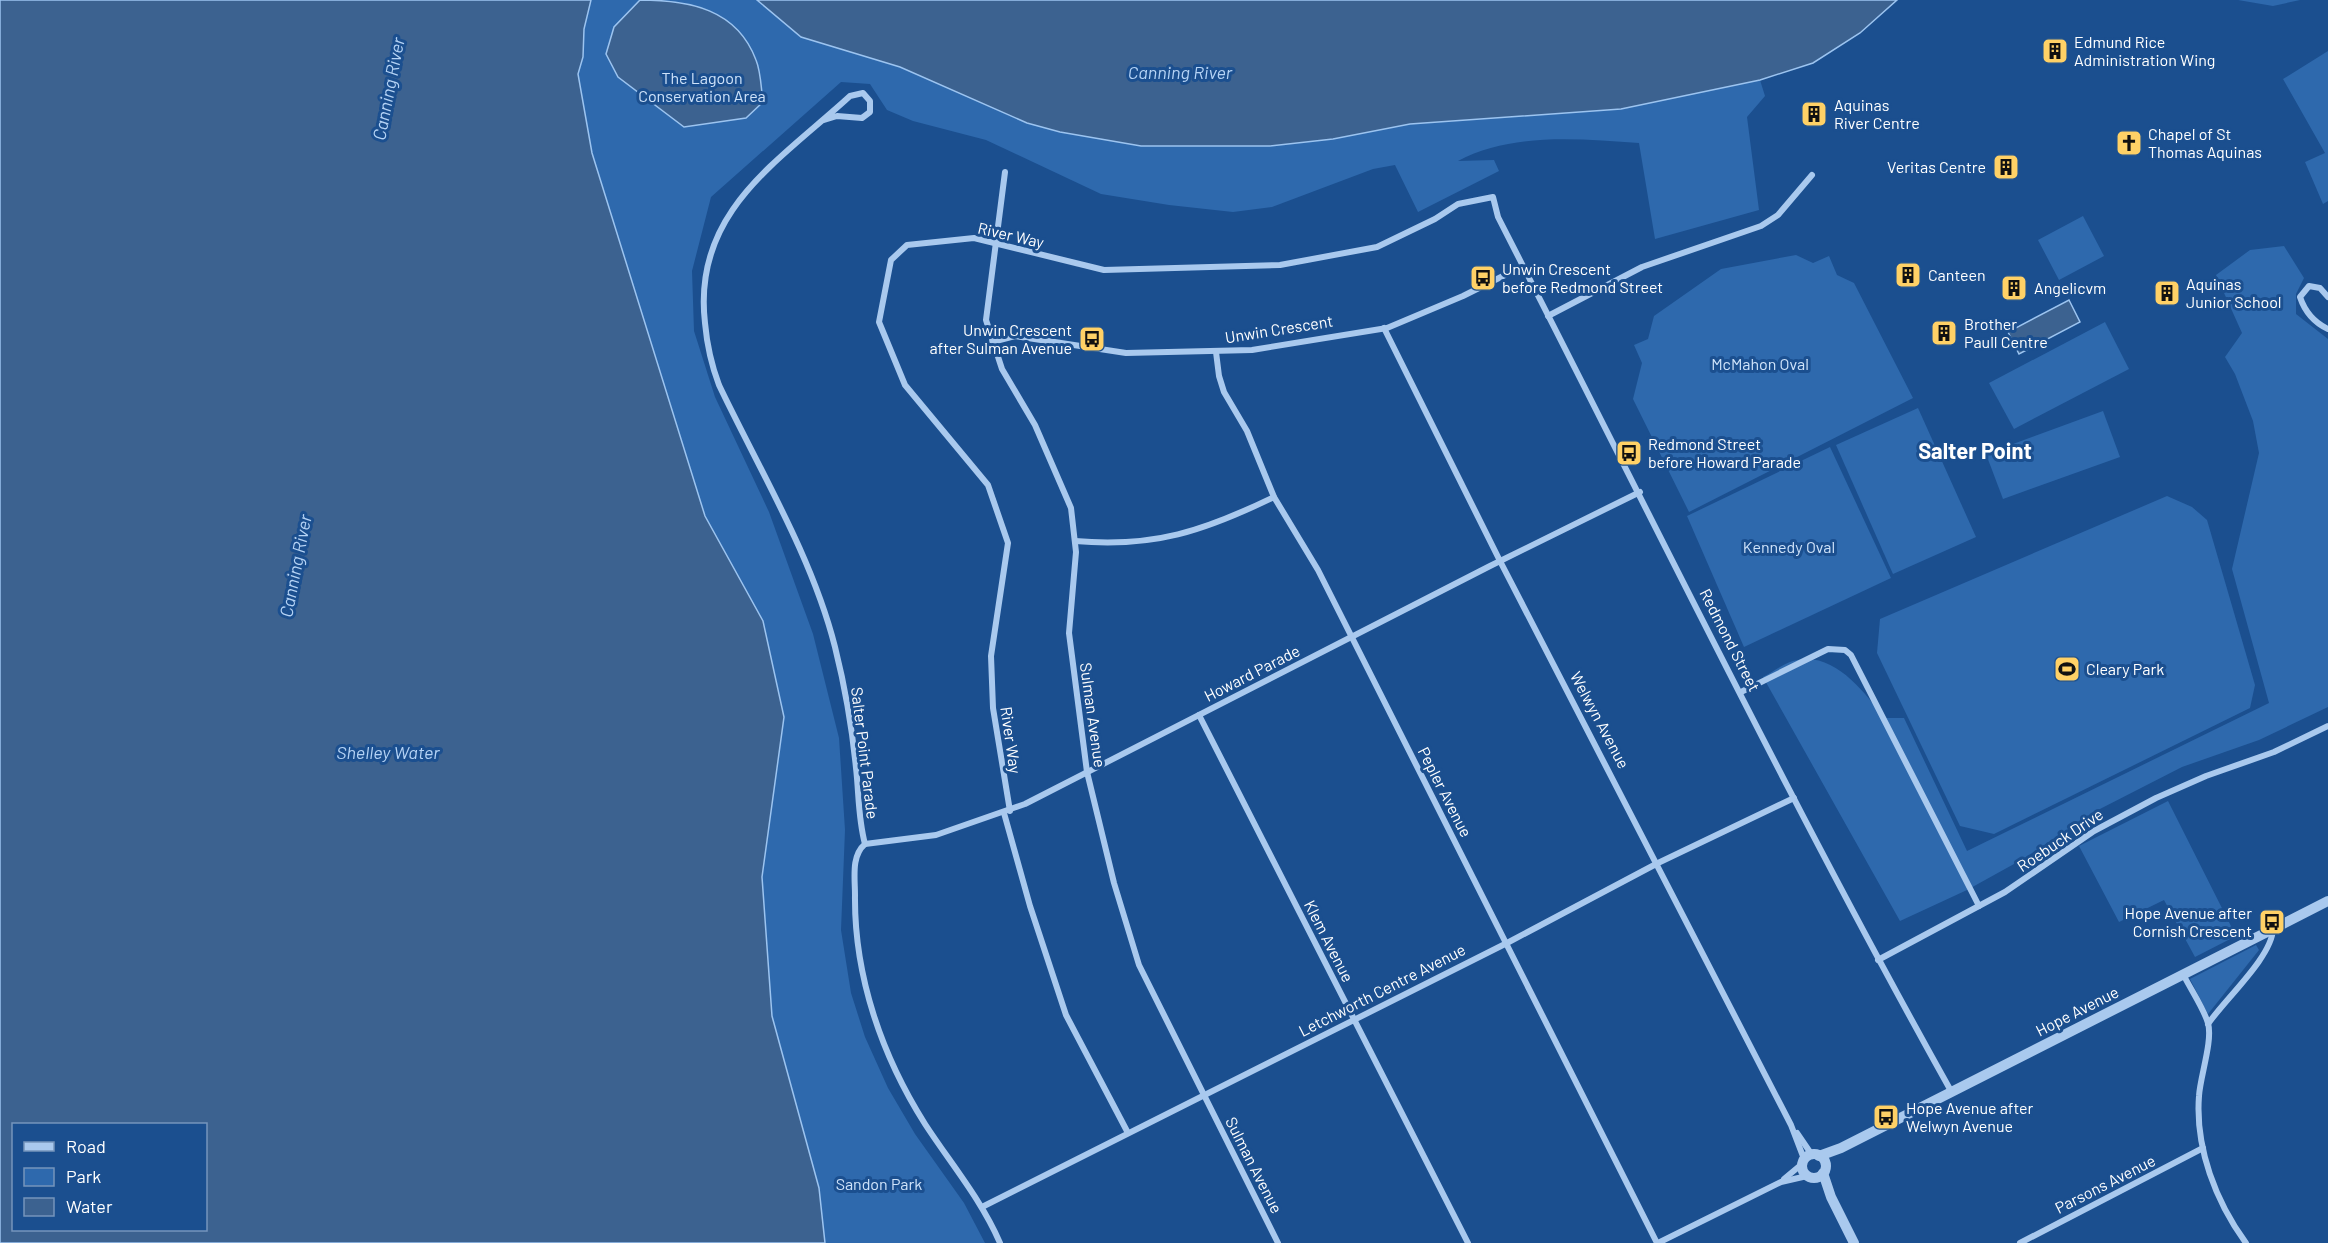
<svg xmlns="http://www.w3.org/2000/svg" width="2328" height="1243" font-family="Barlow,sans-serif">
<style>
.green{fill:#2e69ad}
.water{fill:#3c6290;stroke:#9cc4f0;stroke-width:1.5;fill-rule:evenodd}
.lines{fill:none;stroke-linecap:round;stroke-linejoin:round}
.minor{stroke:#a9c9ee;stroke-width:6}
.tertiary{stroke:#a9c9ee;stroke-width:10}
.labels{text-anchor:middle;stroke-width:6;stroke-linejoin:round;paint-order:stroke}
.poi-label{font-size:16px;fill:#fff;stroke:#1b4f8f;text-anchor:start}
.park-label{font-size:16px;fill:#cfe3fa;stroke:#1b4f8f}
.street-label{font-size:16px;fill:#fff;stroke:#1b4f8f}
.water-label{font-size:18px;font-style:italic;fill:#b5d3f5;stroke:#1b4f8f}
.district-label{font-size:22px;font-weight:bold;fill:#fff;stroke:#1b4f8f}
</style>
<rect width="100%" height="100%" fill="#1b4f8f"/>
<g class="green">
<path d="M 591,0 L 757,0 L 801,37 L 900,67 L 1211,146 L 1270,146 L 1334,139 L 1410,124 L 1621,109 L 1760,80 L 1765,96 L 1747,117 L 1759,210 L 1655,239 L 1639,143 C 1580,139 1511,132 1458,161 L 1494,160 L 1499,171 L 1418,212 L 1395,165 L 1373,169 L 1272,207 L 1233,212 L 1169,205 L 1101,194 L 986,140 L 913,121 L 887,110 L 870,84 L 841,82 L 711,197 L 692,271 L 694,331 L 715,397 L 769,512 L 813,634 L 839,738 L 845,830 L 841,930 L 851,993 L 865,1037 L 888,1088 L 915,1134 L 964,1203 L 985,1243 L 825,1243 L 791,1089 L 772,1016 L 762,877 L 784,717 L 763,621 L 705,516 L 592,153 L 578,74 L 583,57 L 584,29 Z"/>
<polygon points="2238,0 2300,0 2273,6"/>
<polygon points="2328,51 2328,201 2323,204 2305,162 2325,153 2283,79"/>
<polygon points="2083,216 2104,256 2059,280 2038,240"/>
<path d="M 2284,246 L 2304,278 L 2296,294 L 2296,314 L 2328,339 L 2328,707 L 2259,740 L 2182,767 L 2096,811 L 2023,859 L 1967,890 L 1900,921 L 1763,677 C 1773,672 1783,664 1793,661 C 1832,649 1864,691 1884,718 L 1904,718 L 1967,851 L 2269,703 L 2232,569 L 2259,453 L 2253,421 L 2235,374 L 2225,357 L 2242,333 L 2216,275 L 2250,250 Z"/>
<polygon points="1796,255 1813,263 1829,256 1837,275 1854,283 1913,398 1689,512 1633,399 1642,363 1634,345 1648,339 1654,316 1721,269"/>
<polygon points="2105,322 2129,369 2014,429 1989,383"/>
<polygon points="1918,408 1976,537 1893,574 1836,445"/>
<polygon points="2103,411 2120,457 2003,499 1986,454"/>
<polygon points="1830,447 1891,578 1744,647 1687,516"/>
<polygon points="2167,496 2192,507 2207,520 2255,685 2250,708 1994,834 1960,826 1877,653 1880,619"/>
<polygon points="2168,801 2236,936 2195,957 2164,900 2119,922 2079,846"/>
<polygon points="2256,945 2259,950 2208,1014 2190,979"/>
</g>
<g class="water">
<path d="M 0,0 L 591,0 L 584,29 L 583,57 L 578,74 L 592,153 L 705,516 L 763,621 L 784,717 L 762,877 L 772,1016 L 819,1188 L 825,1243 L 0,1243 ZM 14,1124 L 206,1124 L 206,1230 L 14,1230 Z"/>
<path d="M 640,0 C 689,0 737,9 756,60 C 761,72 761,88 763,102 L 746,118 L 684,127 L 618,77 L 606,54 L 614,27 Z"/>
<polygon points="757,0 1897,0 1860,33 1813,63 1760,80 1621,109 1410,124 1333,139 1270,146 1141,146 1060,132 1027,123 900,67 801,37"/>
<polygon points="2069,300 2080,322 2019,354 2008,332"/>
</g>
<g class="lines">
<g class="minor">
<path d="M 824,120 L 837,116 L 862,118 L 870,112 L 870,101 L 863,93 L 850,96 C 778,162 692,212 705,323 C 707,345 711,364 719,385 C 759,469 812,556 835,647 C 845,687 852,727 856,768 C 859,794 858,818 865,844 C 851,856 855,878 855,895 C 854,976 882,1056 925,1124 C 951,1164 981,1199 1000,1243"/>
<polyline points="1005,172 986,320 1002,369 1035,425 1071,508 1076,552 1069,633 1087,772 1114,883 1139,965 1278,1243"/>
<path d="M 2328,297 L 2320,288 L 2309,286 L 2300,297 C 2305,312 2313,322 2328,329"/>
<polyline points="1548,316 1642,267 1761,226 1778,215 1812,175"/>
<polyline points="1384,328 1500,561 1791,1125 1804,1159"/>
<polyline points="992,342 1015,336 1126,353 1252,350 1387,328 1463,296 1523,266"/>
<polyline points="1216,352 1219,376 1224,392 1247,431 1274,497 1318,570 1657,1243"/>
<path d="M 1075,541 C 1154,548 1204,531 1274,497"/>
<polyline points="1741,692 1828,649 1845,650 1851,655 1979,906"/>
<polyline points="1199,715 1468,1243"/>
<path d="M 1010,811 L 993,708 L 991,656 L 1008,543 L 988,485 L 905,385 L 879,322 L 891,260 L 907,245 L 974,238 L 1104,270 L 1280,265 L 1377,247 L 1435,219 L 1458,204 L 1493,197 L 1498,217 L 1523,266 C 1664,542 1800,821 1951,1091"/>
<polyline points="1004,813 1030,906 1066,1015 1128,1133"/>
<polyline points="865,844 936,835 1025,804 1490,566 1640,492"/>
<polyline points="1878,960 2005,892 2094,831 2156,798 2206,776 2274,752 2328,726"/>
<path d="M 2183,974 C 2191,990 2203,1007 2208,1023 C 2213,1041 2200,1077 2199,1096 C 2195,1148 2216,1202 2246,1243"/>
<path d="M 2208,1024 C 2225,999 2272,957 2273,929"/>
<polyline points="1797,1133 1812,1155"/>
<polyline points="1784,1179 1802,1164"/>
<polyline points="982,1207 1507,943 1658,863 1794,798"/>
<polyline points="1658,1243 1781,1182 1807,1176"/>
<polyline points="2020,1243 2203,1148"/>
</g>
<g class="tertiary">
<circle cx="1814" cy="1166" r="12"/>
<polyline points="1819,1156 1841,1148 2328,901"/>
<polyline points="1823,1173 1831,1197 1854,1243"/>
</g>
</g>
<defs>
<g id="building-square" transform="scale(1.35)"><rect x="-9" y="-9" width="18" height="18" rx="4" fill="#ffd166" stroke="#1b4f8f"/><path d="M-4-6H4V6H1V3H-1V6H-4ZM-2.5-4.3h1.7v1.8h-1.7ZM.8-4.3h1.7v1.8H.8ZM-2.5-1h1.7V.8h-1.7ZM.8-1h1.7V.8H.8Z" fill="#111"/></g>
<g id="church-square" transform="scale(1.35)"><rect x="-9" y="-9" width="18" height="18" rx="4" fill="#ffd166" stroke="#1b4f8f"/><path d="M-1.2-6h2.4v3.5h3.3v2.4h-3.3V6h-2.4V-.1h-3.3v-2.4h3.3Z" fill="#111"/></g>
<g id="bus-square" transform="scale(1.35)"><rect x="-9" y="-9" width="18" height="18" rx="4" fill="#ffd166" stroke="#1b4f8f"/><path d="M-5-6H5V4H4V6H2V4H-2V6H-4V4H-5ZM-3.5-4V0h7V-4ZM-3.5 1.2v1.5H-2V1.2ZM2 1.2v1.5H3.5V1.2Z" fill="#111"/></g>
<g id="stadium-square" transform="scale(1.35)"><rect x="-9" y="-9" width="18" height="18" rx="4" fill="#ffd166" stroke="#1b4f8f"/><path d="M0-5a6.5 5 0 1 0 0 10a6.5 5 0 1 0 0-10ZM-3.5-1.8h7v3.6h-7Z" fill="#111"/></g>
</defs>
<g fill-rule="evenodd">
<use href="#building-square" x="2055" y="51"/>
<use href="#building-square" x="1814" y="114"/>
<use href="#church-square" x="2129" y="143"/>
<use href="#building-square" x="2006" y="167"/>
<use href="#building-square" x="1908" y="275"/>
<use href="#bus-square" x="1483" y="278"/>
<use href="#building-square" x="2014" y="288"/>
<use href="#building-square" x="2167" y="293"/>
<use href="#building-square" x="1944" y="333"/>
<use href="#bus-square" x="1092" y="339"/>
<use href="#bus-square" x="1629" y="453"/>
<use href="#stadium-square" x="2067" y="669"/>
<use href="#bus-square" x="2272" y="922"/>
<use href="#bus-square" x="1886" y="1117"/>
</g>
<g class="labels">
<g class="poi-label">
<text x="2074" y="48">Edmund Rice<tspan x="2074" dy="18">Administration Wing</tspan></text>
<text x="1834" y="111">Aquinas<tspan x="1834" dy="18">River Centre</tspan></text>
<text x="2148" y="140">Chapel of St<tspan x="2148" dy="18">Thomas Aquinas</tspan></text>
<text x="1986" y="173" text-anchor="end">Veritas Centre</text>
<text x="1502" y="275">Unwin Crescent<tspan x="1502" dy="18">before Redmond Street</tspan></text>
<text x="1928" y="281">Canteen</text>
<text x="2186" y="290">Aquinas<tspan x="2186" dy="18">Junior School</tspan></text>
<text x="2034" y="294">Angelicvm</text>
<text x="1964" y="330">Brother<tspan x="1964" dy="18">Paull Centre</tspan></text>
<text x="1072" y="336" text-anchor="end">Unwin Crescent<tspan x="1072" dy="18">after Sulman Avenue</tspan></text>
<text x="1648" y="450">Redmond Street<tspan x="1648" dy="18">before Howard Parade</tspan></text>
<text x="2086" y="675">Cleary Park</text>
<text x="2252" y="919" text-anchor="end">Hope Avenue after<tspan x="2252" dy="18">Cornish Crescent</tspan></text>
<text x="1906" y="1114">Hope Avenue after<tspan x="1906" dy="18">Welwyn Avenue</tspan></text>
</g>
<g class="park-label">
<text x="702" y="84">The Lagoon<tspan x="702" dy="18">Conservation Area</tspan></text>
<text x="1760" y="370">McMahon Oval</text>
<text x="1789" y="553">Kennedy Oval</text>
<text x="879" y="1190">Sandon Park</text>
</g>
<g class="street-label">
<text transform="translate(1011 235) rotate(13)" y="6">River Way</text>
<text transform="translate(1279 329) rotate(-9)" y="6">Unwin Crescent</text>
<text transform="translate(1730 640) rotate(63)" y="6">Redmond Street</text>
<text transform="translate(1252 673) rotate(-27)" y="6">Howard Parade</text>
<text transform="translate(1093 715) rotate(82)" y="6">Sulman Avenue</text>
<text transform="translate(1600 720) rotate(62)" y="6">Welwyn Avenue</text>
<text transform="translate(1011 740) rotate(82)" y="6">River Way</text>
<text transform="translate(865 753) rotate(83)" y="6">Salter Point Parade</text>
<text transform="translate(1445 792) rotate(63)" y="6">Pepler Avenue</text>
<text transform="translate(2060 840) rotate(-34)" y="6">Roebuck Drive</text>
<text transform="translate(1329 941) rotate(63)" y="6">Klem Avenue</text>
<text transform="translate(1382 990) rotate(-27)" y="6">Letchworth Centre Avenue</text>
<text transform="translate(2077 1011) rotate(-27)" y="6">Hope Avenue</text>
<text transform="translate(1254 1165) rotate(63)" y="6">Sulman Avenue</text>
<text transform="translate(2105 1184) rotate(-27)" y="6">Parsons Avenue</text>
</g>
<g class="water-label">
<text x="1180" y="79">Canning River</text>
<text transform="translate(389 89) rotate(-79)" y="6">Canning River</text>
<text transform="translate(296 566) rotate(-79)" y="6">Canning River</text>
<text x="388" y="759">Shelley Water</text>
</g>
<g class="district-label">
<text x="1975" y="459">Salter Point</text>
</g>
</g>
<rect x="12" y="1123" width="195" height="108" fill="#1b4f8f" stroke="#7695bc" stroke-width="1.5"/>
<rect x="24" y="1142" width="30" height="9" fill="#a9c9ee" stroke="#7695bc" stroke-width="1.5"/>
<text x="66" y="1153" font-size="18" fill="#ffffff">Road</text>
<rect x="24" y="1168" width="30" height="18" fill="#2e69ad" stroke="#7695bc" stroke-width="1.5"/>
<text x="66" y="1183" font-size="18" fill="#ffffff">Park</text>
<rect x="24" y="1198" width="30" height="18" fill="#3c6290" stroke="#7695bc" stroke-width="1.5"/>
<text x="66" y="1213" font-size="18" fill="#ffffff">Water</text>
</svg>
